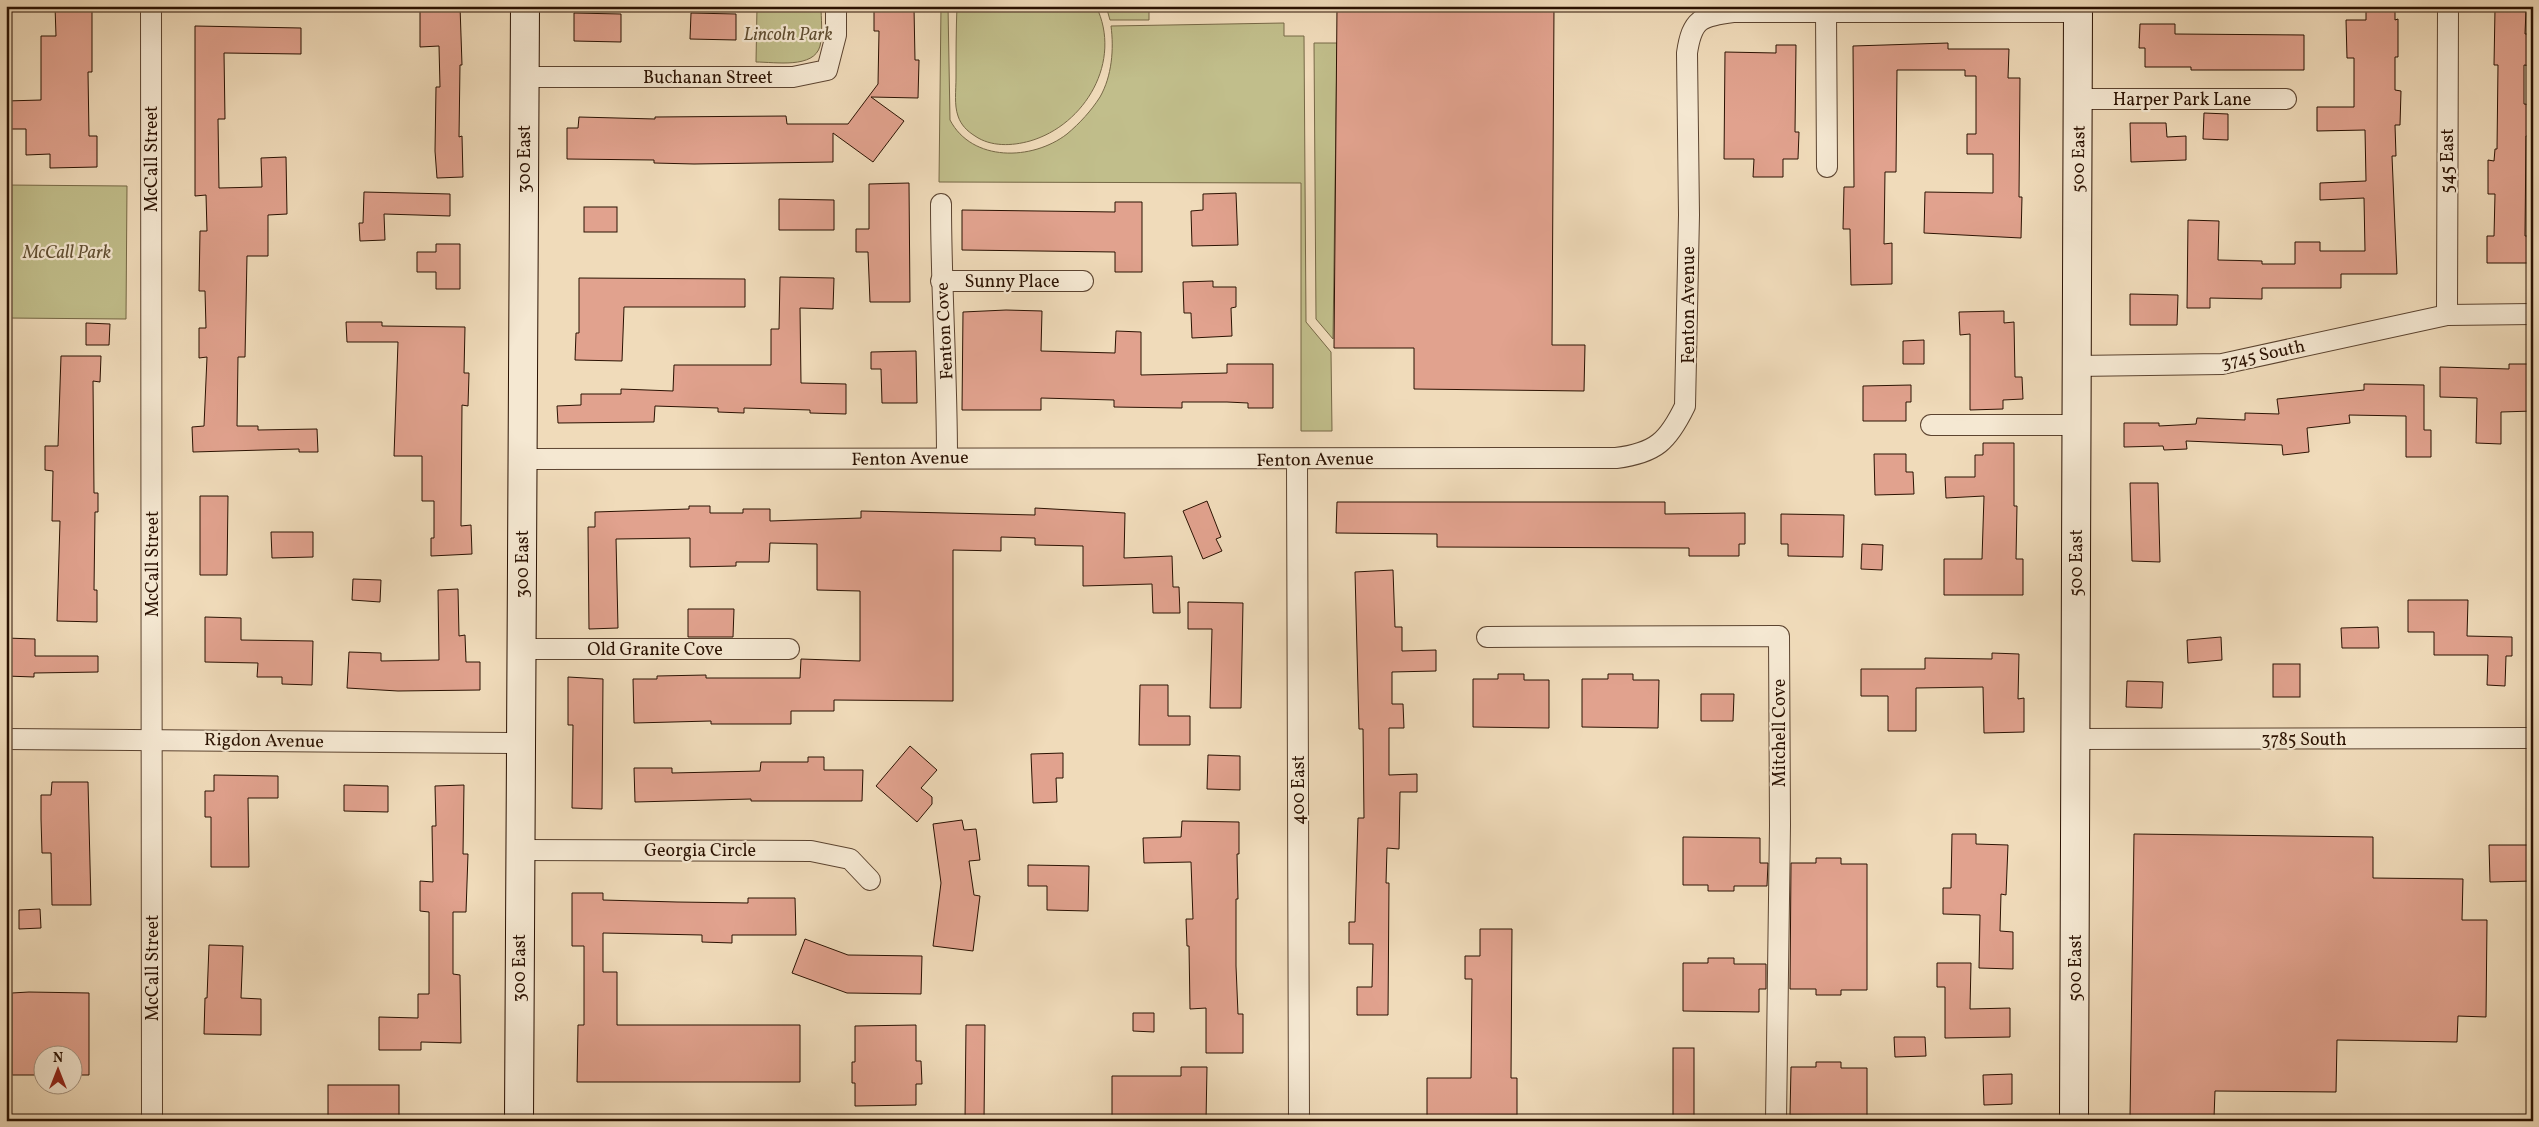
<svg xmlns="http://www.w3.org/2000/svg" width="2539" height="1127" font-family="Vollkorn,serif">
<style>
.green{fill:#c1be8b;stroke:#766846}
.building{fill:#e1a28e;stroke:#2b1202}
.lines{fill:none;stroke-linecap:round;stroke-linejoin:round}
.street-casing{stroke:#5c4430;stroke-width:22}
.secondary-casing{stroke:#2b1202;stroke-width:30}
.street{stroke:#f5e8d2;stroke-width:20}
.secondary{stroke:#f5e8d2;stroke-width:28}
.labels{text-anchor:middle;stroke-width:4.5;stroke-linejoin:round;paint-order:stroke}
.park-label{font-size:18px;font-style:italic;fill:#604e32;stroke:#f5e8d2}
.street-label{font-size:18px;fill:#2b1202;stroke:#f5e8d2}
</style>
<rect width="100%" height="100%" fill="#f0dbba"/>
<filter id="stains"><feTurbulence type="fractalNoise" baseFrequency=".004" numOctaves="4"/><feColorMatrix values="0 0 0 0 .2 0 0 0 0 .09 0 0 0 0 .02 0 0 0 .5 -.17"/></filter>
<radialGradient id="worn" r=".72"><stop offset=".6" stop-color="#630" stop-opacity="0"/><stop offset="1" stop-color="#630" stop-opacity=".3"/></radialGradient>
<g class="green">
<path d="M 757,6 L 821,6 C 821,18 823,34 820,46 C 814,69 775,62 756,62 Z"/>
<path d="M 941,6 L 948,6 L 950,120 C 972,162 1032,161 1067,134 C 1080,123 1091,111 1100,97 C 1112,76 1114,49 1111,26 L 1284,23 L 1284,36 L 1304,36 L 1306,322 L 1331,352 L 1332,431 L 1301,431 L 1301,183 L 939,182 Z"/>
<path d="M 957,6 L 1096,6 C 1123,61 1085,125 1030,141 C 1012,146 991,147 975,136 C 967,131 961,125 958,116 C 954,105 956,90 956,78 C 956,54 956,30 957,6 Z"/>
<polygon points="1106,6 1149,6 1149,20 1110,20"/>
<polygon points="1314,43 1337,43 1333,339 1316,319"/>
<polygon points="6,185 127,186 126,319 6,318"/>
</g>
<g class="building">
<polygon points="55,6 92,6 92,72 88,72 89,136 97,136 97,167 50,168 50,154 26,155 26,129 6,129 6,101 41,100 41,36 56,36"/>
<polygon points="420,6 460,6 462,65 460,65 459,137 462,136 463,177 437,178 435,151 436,87 440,87 439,46 420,47"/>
<polygon points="1337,6 1554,6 1552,345 1585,345 1584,391 1414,389 1414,348 1334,348"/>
<polygon points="2366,6 2395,6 2395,20 2398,19 2398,57 2395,57 2395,90 2401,91 2400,125 2395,125 2396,156 2392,156 2397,274 2341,274 2341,288 2262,288 2262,299 2210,298 2210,308 2187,308 2188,220 2219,221 2218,260 2262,261 2262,264 2295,264 2295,242 2320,242 2320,251 2365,251 2364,198 2320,200 2320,183 2366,181 2365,130 2317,131 2317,107 2354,107 2354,58 2347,58 2346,20 2366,20"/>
<polygon points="914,8 915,60 919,60 918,98 871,97 904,121 873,162 833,133 833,162 694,164 654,163 654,160 567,159 567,128 578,128 579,117 655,119 655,117 786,116 787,124 848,124 878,84 879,31 874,31 874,9"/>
<polygon points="2495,9 2526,10 2525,34 2533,34 2533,66 2524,65 2524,104 2533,105 2533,136 2526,136 2525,236 2533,236 2533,263 2487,263 2487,236 2494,236 2495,194 2488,194 2488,160 2494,161 2495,149 2497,149 2498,65 2494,65"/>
<polygon points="574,13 621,14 621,42 574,41"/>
<polygon points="691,13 736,14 736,40 690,39"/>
<polygon points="2140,24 2175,24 2175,34 2304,35 2304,70 2191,70 2191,67 2145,67 2145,48 2139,48"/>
<polygon points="195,26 301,28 301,54 224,53 225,119 218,119 219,188 262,187 261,158 286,157 287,214 268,215 268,256 247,256 245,357 238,357 237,426 258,426 258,430 317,429 318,452 299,452 299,449 193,452 192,427 204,426 207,357 199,358 199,328 206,328 205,291 199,291 200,231 207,231 206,195 195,196"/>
<polygon points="1948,43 1948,49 2009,49 2008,78 2020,78 2019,197 2022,197 2021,238 1924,233 1925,192 1993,193 1993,154 1967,154 1967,134 1976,134 1976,76 1965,76 1965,70 1897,70 1896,172 1885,172 1884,244 1892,243 1892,284 1851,285 1850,229 1843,229 1844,187 1854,187 1853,46"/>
<polygon points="1776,45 1796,45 1795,132 1799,132 1798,159 1783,159 1783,177 1753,177 1754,159 1724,159 1725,52 1776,53"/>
<polygon points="2204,113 2228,114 2228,140 2203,139"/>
<polygon points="2130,123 2166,123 2167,137 2186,136 2186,160 2131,162"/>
<polygon points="909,183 910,302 870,302 868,252 856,252 856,229 869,229 869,184"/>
<polygon points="364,192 450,194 450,216 384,214 385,240 360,241 359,223 363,223"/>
<polygon points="1236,193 1238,245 1192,246 1191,211 1203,210 1203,194"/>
<polygon points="779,199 834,200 834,230 779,230"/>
<polygon points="1115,202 1142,202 1142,272 1115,272 1115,252 962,250 962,210 1115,212"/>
<rect x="584" y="207" width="33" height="25"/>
<polygon points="436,244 460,244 460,289 436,289 436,272 417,272 417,252 436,252"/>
<polygon points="780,277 834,278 833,309 800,308 801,383 846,384 846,414 810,413 810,410 744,408 744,413 718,412 718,408 655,406 654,422 558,423 557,406 581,405 581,394 621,394 621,389 673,391 674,365 771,365 771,329 779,329"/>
<polygon points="579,278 745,279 745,307 624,307 622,361 575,360 576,333 579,333"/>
<polygon points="1213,281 1213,287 1236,287 1236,307 1231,308 1232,336 1192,338 1191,313 1184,313 1183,282"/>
<polygon points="2130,294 2178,295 2177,325 2130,325"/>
<polygon points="1006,310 1042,311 1041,351 1115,353 1116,331 1141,332 1141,375 1227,373 1227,364 1273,364 1273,408 1248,408 1248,403 1227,402 1182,402 1182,408 1114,407 1114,400 1041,398 1041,410 962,410 963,312"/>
<polygon points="2004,311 2004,323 2014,322 2015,377 2022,377 2023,399 2003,400 2003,409 1970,410 1970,334 1960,335 1959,312"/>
<polygon points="346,322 382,322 382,326 465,327 464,373 469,373 468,406 462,405 461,526 471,525 472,554 431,556 431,538 434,538 434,501 422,501 422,456 394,456 398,342 347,342"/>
<polygon points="86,323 110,324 109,345 86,345"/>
<polygon points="1924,340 1924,364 1903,364 1903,341"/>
<polygon points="916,351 917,403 882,403 881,369 871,369 871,352"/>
<polygon points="61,356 101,356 100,382 93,381 94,493 98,493 98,512 95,512 94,590 97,590 97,622 57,621 60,521 52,521 53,471 45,470 45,446 58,446"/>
<polygon points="2509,364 2533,364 2533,411 2501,412 2501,444 2476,443 2477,398 2440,397 2440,367 2509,369"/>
<polygon points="2364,384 2424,385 2424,430 2431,430 2431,457 2406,457 2406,416 2349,415 2350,423 2307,428 2309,452 2283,455 2282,445 2186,441 2187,449 2164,450 2163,446 2124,447 2124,423 2159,423 2159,426 2196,424 2197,418 2245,420 2245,413 2279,414 2277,399 2364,390"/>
<polygon points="1911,385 1911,402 1906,402 1906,421 1863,421 1863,386"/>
<polygon points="1983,443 2014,443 2014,506 2017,506 2016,559 2023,559 2023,595 1944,595 1944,559 1982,559 1984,496 1946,498 1945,477 1975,477 1975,455 1983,455"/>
<polygon points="1874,454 1906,454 1906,472 1913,472 1914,494 1875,495"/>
<polygon points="2130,483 2158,483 2160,562 2132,561"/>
<polygon points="200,496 228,496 227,575 200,575"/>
<polygon points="1207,501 1221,537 1216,539 1222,551 1203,559 1183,511"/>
<polygon points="1337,502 1665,502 1665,514 1745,513 1745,544 1739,544 1739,556 1689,556 1689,548 1437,547 1437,534 1336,533"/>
<polygon points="689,506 710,506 710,513 743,513 743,509 770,509 770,521 861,518 861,511 1035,515 1035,508 1125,513 1124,558 1172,556 1173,587 1179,587 1180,613 1153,613 1152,584 1083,586 1083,546 1035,545 1035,538 1001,537 1001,551 953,550 953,701 834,700 834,711 791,711 791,724 711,724 711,721 634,723 633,679 657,679 657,676 706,675 706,678 800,678 801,659 860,661 860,591 817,590 817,544 770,543 769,562 736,562 736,566 690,567 690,538 616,539 618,628 589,629 588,527 595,527 595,512 689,509"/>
<polygon points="1781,514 1844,515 1843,557 1788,556 1788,544 1781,544"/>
<polygon points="271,532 313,532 313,557 272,558"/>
<polygon points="1862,544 1883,545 1882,570 1861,569"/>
<polygon points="1393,570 1395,627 1402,627 1402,651 1436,650 1436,671 1392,672 1392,704 1403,704 1404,728 1389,728 1389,775 1417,774 1417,792 1400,792 1399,849 1387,848 1386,883 1389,883 1388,1015 1357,1015 1357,987 1372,987 1373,944 1349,944 1349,922 1355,922 1358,818 1364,818 1363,729 1359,729 1355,572"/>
<polygon points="353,579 381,580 380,602 352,600"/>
<polygon points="458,589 459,636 465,635 466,662 480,662 480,690 398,691 347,688 349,652 381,653 381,661 439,660 438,590"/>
<polygon points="2408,600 2468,600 2467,636 2512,637 2512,656 2506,656 2505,686 2487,685 2488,655 2434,655 2434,632 2408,632"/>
<polygon points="1188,602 1243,603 1241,708 1210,708 1212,629 1188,629"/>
<polygon points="688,609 734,609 733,637 688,637"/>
<polygon points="205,617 241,618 241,640 313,641 312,685 282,684 282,677 257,677 258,663 205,662"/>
<polygon points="2378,627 2379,648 2342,648 2341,628"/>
<polygon points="2221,637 2222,660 2188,663 2187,640"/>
<polygon points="6,638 35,639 35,656 98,656 98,672 34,673 34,677 6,676"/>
<polygon points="1992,653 2019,654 2018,699 2024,698 2024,732 1984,733 1983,687 1916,688 1916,731 1888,731 1888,696 1861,696 1861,669 1925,669 1925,658 1992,659"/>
<rect x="2273" y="664" width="27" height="33"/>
<polygon points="1498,674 1524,674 1524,680 1549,680 1549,728 1473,727 1473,679 1498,679"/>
<polygon points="1608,674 1633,674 1633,680 1659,680 1658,728 1582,727 1582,679 1608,679"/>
<polygon points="568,677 603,679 602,809 572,808 573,725 568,725"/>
<polygon points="2127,681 2163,682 2162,708 2126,707"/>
<polygon points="1140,685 1168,685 1168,716 1190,716 1190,745 1139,745"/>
<polygon points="1701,694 1734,694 1733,721 1701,721"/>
<polygon points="910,746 937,770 921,788 932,797 932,804 917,822 876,786"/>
<polygon points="1063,753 1063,778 1056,778 1057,802 1033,803 1031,754"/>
<polygon points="1208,755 1240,756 1240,790 1207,789"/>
<polygon points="808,757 824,757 824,770 863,770 862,801 751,801 751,799 635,802 634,768 672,768 672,773 760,771 761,762 808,762"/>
<polygon points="214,775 278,776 278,798 248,798 249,867 211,867 211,817 205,817 205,791 214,791"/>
<polygon points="52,782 88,782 91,905 52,905 51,853 42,853 41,819 41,795 51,795"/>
<polygon points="344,785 388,786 388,812 344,811"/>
<polygon points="464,785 463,854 468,854 466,912 453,912 453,974 460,975 461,1043 421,1042 421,1050 379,1050 379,1017 418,1018 418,994 429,994 429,912 420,911 420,881 433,882 432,826 436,826 435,786"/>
<polygon points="962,820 964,830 976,829 980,860 969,861 974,895 980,896 973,951 933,946 941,883 933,824"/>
<polygon points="1182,821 1239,822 1239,854 1237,854 1238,899 1236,899 1236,966 1238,1014 1243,1014 1243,1053 1206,1053 1206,1008 1190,1009 1189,946 1187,946 1186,919 1193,919 1191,862 1144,863 1143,838 1181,837"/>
<polygon points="1952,834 1976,834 1976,844 2008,845 2006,895 2001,894 2000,931 2013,932 2013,969 1979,968 1980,915 1943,914 1943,888 1951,888"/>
<polygon points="2134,834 2373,837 2373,878 2463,879 2462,920 2487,920 2486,1017 2458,1016 2457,1042 2337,1040 2336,1092 2215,1091 2214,1118 2130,1117"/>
<polygon points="1683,837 1760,838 1760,863 1768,863 1767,886 1734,886 1734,891 1708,891 1708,885 1683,885"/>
<polygon points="2489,845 2533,845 2533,881 2490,882"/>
<polygon points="1816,858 1841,858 1841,864 1867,864 1867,990 1841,990 1841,995 1816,995 1816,989 1790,989 1791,863 1816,863"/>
<polygon points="1028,865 1089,866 1088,911 1047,910 1047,886 1028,886"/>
<polygon points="572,893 603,893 603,900 677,902 748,903 748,898 795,898 796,935 732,935 732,943 702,942 702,935 603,933 603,972 617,972 617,1025 800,1025 800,1082 577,1082 578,1025 584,1025 584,946 572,946"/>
<polygon points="40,909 41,928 19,929 19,910"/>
<polygon points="1480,929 1512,929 1511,1078 1517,1078 1517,1115 1427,1116 1427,1078 1471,1078 1472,979 1465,979 1465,956 1480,956"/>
<polygon points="805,939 848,955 922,956 921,994 847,993 792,973"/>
<polygon points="209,945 243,946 241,998 261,999 261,1035 204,1034 205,998 207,998"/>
<polygon points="1708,958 1734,958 1734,964 1766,964 1766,989 1759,989 1759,1012 1683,1011 1683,963 1708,963"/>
<polygon points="1937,963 1971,963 1970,1009 2010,1008 2010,1037 1945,1038 1945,987 1937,987"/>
<polygon points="29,992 89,993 89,1075 72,1075 72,1054 42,1054 42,1075 12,1075 12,993"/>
<polygon points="1133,1013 1154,1013 1154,1032 1133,1031"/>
<polygon points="916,1025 916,1061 921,1061 922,1084 916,1084 916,1105 855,1106 855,1083 852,1083 852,1062 855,1062 855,1026"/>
<polygon points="966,1025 985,1025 984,1121 965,1121"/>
<polygon points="1894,1037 1925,1037 1926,1056 1895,1057"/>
<rect x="1673" y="1048" width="21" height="73"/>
<polygon points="1816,1062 1841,1062 1841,1068 1867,1068 1867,1116 1790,1115 1791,1067 1816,1067"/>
<polygon points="1181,1067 1207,1067 1206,1121 1112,1121 1112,1076 1181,1076"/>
<polygon points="2012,1074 2012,1104 1984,1105 1983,1075"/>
<rect x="328" y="1085" width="71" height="36"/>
</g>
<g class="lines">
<g class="street-casing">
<g id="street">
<polyline points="151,6 152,1121"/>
<polyline points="1826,12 1827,167"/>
<polyline points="524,77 793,77 827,70 836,35 836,6"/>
<polyline points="2078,99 2286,99"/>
<path d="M 941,204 C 941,289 947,373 947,457"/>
<polyline points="941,281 1083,281"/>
<polyline points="2447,315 2448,6"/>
<polyline points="2076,366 2222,364 2447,315 2533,314"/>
<polyline points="1931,425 2076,425"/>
<path d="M 522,459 L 1616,458 C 1656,453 1668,441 1685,406 L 1689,215 L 1687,53 C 1692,19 1701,16 1733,12 L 2078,12"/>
<polyline points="1297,460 1299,1121"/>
<polyline points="1487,637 1779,636 1780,825 1776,1121"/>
<polyline points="522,649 789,649"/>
<polyline points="6,739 521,743"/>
<polyline points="2075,739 2533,738"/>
<polyline points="520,850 811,851 850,859 870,880"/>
</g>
</g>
<g class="secondary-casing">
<g id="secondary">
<polyline points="519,1121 525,6"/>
<polyline points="2074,1121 2078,6"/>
</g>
</g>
<use href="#street" class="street"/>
<use href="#secondary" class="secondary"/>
</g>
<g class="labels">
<g class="park-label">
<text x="788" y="40">Lincoln Park</text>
<text x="67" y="258">McCall Park</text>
</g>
<g class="street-label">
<text x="708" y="83">Buchanan Street</text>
<text x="2182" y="105">Harper Park Lane</text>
<text transform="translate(151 159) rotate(-90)" y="6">McCall Street</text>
<text transform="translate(524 159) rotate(-90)" y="6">300 East</text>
<text transform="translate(2078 159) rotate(-89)" y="6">500 East</text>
<text transform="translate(2447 161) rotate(-90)" y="6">545 East</text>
<text x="1012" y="287">Sunny Place</text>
<text transform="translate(1688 305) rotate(-90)" y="6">Fenton Avenue</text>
<text transform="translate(944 331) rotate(-93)" y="6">Fenton Cove</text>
<text transform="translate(2263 354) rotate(-12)" y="6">3745 South</text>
<text transform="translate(910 458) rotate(-1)" y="6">Fenton Avenue</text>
<text transform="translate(1315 459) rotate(-1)" y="6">Fenton Avenue</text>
<text transform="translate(2076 563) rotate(-90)" y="6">500 East</text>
<text transform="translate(152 564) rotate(-90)" y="6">McCall Street</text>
<text transform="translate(522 564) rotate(-90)" y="6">300 East</text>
<text x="655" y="655">Old Granite Cove</text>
<text transform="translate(1779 733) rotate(-90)" y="6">Mitchell Cove</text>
<text x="2304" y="745">3785 South</text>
<text transform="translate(264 740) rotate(1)" y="6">Rigdon Avenue</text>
<text transform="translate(1298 790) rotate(-90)" y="6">400 East</text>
<text x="700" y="856">Georgia Circle</text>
<text transform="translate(152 968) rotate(-90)" y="6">McCall Street</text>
<text transform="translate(519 968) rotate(-90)" y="6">300 East</text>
<text transform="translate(2075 968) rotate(-90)" y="6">500 East</text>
</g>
</g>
<rect width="2539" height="1127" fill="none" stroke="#f0dbba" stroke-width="25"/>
<rect x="8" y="8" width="2524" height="1112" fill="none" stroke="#2b1202" stroke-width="2.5"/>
<rect x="12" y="12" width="2514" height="1102" fill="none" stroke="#2b1202"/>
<g transform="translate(58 1070)"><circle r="24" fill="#f5e8d2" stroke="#a4927f"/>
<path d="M0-4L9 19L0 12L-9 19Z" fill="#8f2418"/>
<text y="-8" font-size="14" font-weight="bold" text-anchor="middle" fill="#2b1202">N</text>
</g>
<rect width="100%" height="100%" filter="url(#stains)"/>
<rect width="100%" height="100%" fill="url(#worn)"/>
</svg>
